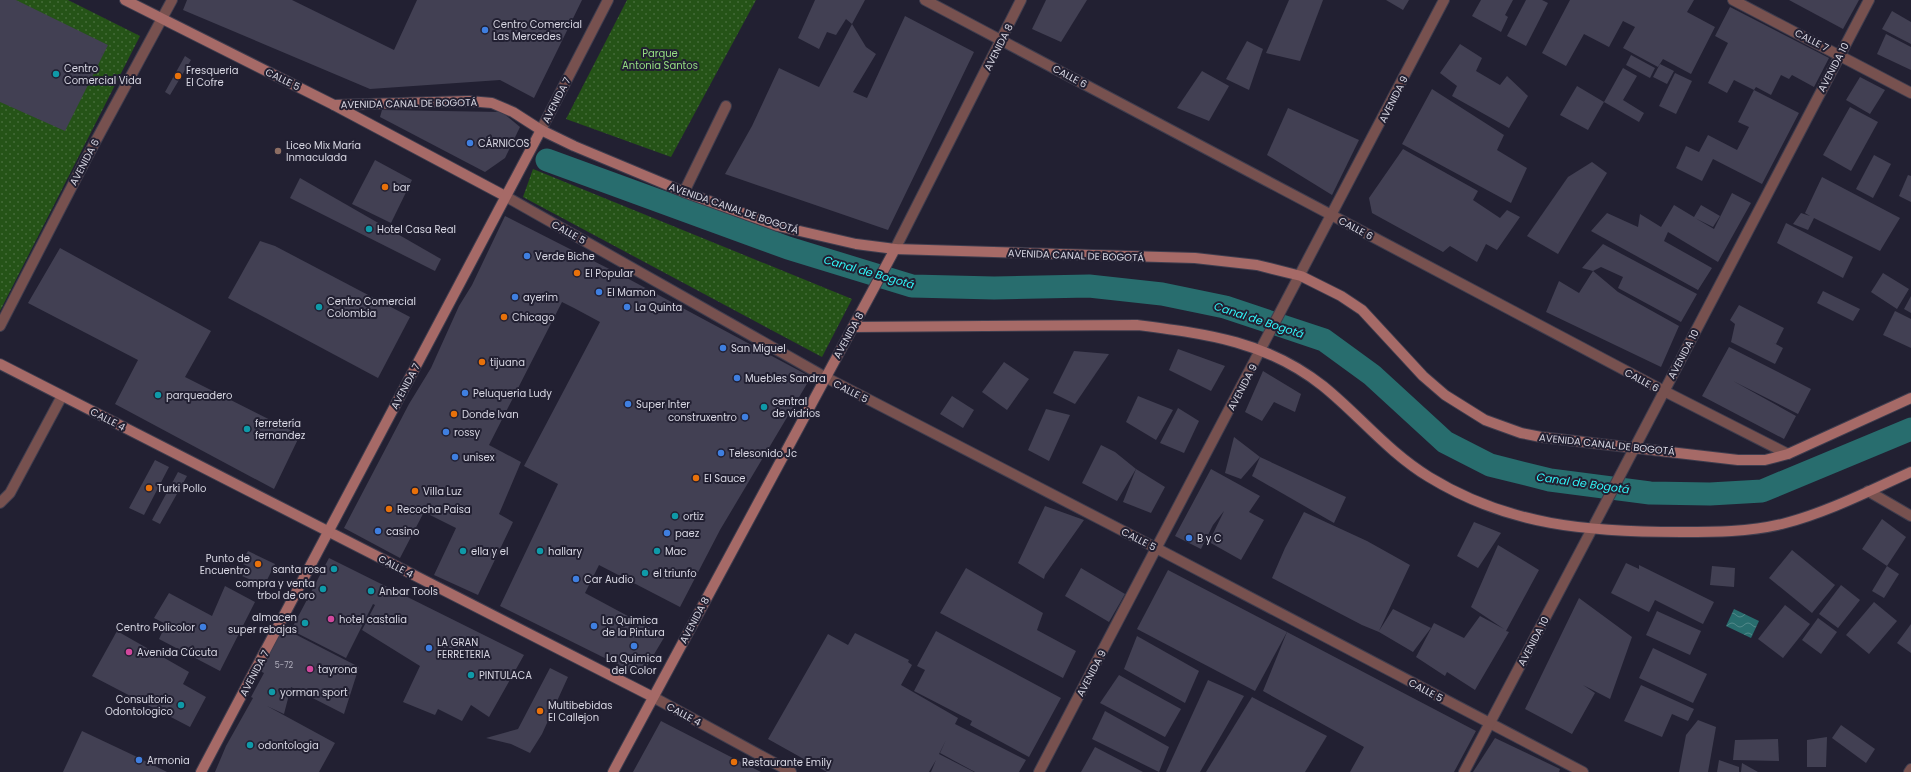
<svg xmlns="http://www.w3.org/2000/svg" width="1911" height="772" font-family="Poppins,sans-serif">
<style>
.park{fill:url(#park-dots)}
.water{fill:url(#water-waves)}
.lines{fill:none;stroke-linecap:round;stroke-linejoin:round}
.canal{stroke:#286d6e;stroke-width:23}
.building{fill:#424053}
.service-casing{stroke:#3f3d4e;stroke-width:12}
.minor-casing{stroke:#3f3d4e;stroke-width:12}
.tertiary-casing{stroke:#3f3d4e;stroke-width:12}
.secondary-casing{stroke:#3f3d4e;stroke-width:12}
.service{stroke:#77514f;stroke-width:10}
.minor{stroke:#77514f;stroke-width:10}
.tertiary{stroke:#77514f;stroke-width:10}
.secondary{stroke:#a66a67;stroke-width:10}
.shop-dot{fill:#3f7fe0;stroke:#222032;stroke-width:1.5}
.culture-dot{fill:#0f9aa8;stroke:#222032;stroke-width:1.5}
.food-dot{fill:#e8710a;stroke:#222032;stroke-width:1.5}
.education-dot{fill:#8d6e63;stroke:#222032;stroke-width:1.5}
.hotel-dot{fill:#d1479c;stroke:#222032;stroke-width:1.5}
.labels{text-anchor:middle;stroke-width:4;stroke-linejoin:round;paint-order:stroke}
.number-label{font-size:8px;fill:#b2b0be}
.poi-label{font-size:10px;fill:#d7d6e2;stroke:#222032;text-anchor:start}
.street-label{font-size:10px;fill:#d7d6e2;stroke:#222032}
.park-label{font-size:10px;fill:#95de82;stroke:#222032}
.water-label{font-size:11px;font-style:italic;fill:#30f6f8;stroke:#222032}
</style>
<defs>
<pattern id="park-dots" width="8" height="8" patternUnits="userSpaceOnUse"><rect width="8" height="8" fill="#255317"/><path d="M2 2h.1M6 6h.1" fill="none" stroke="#446b38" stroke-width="1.8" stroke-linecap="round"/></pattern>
<pattern id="water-waves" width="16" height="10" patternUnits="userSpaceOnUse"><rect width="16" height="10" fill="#286d6e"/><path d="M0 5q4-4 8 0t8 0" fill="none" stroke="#518889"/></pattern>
</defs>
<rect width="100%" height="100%" fill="#222032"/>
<g class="park">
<polygon points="0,0 68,0 140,36 0,311"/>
<polygon points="627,0 756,0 671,157 566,119"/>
<polygon points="533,169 852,299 822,357 523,197"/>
</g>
<polygon class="water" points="1734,609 1759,621 1751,638 1726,626"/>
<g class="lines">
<polyline class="canal" points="547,160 788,248 912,286 994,288 1089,286 1162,294 1225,307 1324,340 1372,375 1445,442 1490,465 1550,480 1650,493 1710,494 1762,491 1911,429"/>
</g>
<g class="building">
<polygon points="0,0 16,0 108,45 65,131 0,102"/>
<polygon points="187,0 292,0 394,50 417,0 582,0 534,98 500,80 370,89 183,10"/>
<polygon points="815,0 865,0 852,24 846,19 836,35 827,32 819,49 798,38"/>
<polygon points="1046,0 1087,0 1061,42 1032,29"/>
<polygon points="1289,0 1323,0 1300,61 1266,53"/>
<polygon points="1386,0 1409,0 1403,10"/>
<polygon points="1481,0 1513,0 1505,15 1508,17 1501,32 1472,16"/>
<polygon points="1526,0 1542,0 1548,3 1526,46 1507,36"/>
<polygon points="1570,0 1694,0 1687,12 1715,27 1691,74 1663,59 1658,67 1623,48 1635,27 1623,21 1609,47 1584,34 1566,66 1542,53"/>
<polygon points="1789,0 1859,0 1843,29"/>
<polygon points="1730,7 1829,58 1814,87 1792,75 1789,79 1781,75 1771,95 1756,87 1754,90 1799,113 1762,184 1713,159 1702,181 1676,168 1686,146 1699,152 1708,135 1737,150 1749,127 1738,122 1754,90 1734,80 1727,93 1708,83 1728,43 1715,36"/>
<polygon points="1892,11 1911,22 1911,44 1882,29"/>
<polygon points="905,16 974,52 888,230 725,174 752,126 779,68 819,87 852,24 866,47 876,54 853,92 867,98"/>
<polygon points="1886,34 1911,47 1911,70 1877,54"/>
<polygon points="1247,41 1263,49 1249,90 1226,79"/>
<polygon points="1460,44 1482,58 1476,71 1500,85 1507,76 1528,96 1509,128 1452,96 1457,86 1440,73"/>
<polygon points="1631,55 1655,68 1650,78 1626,65"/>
<polygon points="185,56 191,60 170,95 165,92"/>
<polygon points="1660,64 1674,71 1667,84 1653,77"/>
<polygon points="1623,68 1637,76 1623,100 1644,113 1639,122 1604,102"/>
<polygon points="1202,71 1229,86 1209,121 1177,108"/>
<polygon points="1675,73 1692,81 1676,114 1659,106"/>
<polygon points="1860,77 1885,90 1870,114 1846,100"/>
<polygon points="1577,86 1604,102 1588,130 1560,115"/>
<polygon points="1432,89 1504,135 1497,150 1527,168 1511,203 1402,144"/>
<polygon points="1850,107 1878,122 1851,171 1823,155"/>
<polygon points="1288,108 1359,140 1332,195 1267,155"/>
<polygon points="382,110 502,112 520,127 505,158 485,172 380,117"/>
<polygon points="1403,149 1478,191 1473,200 1500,218 1507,210 1520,217 1497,250 1486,244 1477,262 1450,246 1443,252 1372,213 1369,198"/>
<polygon points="1874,155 1891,164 1873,198 1856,189"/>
<polygon points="375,160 412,180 391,223 352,204"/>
<polygon points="1592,162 1607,173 1558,254 1527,236 1568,177"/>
<polygon points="1908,175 1911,176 1911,202 1899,196"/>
<polygon points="1822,177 1900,218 1880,251 1814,218 1808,230 1793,224 1801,213 1810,216 1805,213"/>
<polygon points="300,178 441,259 435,271 290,198"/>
<polygon points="1732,193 1751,203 1718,262 1668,232 1664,241 1712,268 1698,290 1591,231 1607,213 1638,227 1640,214 1661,227 1674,205 1694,217 1701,205 1720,216 1713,227 1695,218 1714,229"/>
<polygon points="505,216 625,277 811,377 720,530 680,607 599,565 585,593 665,636 641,676 500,606 558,484 524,466 600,322 574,308 562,302 489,445 521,462 499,514 513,522 478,595 434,575 456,528 424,512 400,558 344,528 409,404 431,368 459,306 472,285"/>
<polygon points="1786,223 1853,257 1843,278 1777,243"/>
<polygon points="260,241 275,246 410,317 378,378 228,298"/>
<polygon points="1603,244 1697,294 1681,322 1618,288 1623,277 1601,267 1593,271 1582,268"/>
<polygon points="60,248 211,331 185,377 300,435 274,489 115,404 138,360 28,303"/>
<polygon points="1593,271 1618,292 1679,326 1661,367 1546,312 1559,281 1579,293"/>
<polygon points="1883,273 1909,289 1897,309 1871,292"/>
<polygon points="1823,291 1860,309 1853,321 1817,303"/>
<polygon points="1911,296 1911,313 1904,309"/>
<polygon points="1739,305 1784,328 1776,344 1772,342 1783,348 1775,364 1731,342 1735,324 1730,320"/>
<polygon points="1895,311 1911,319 1911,348 1883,335"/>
<polygon points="1729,347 1811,389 1798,414 1733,381 1796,416 1784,439 1702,396"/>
<polygon points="1178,349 1225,366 1211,391 1169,370"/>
<polygon points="1074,351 1109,354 1075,404 1053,393"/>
<polygon points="1004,362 1029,379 1007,410 982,392"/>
<polygon points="1263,371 1301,394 1295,412 1274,402 1262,421 1245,412"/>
<polygon points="952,396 974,410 963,428 940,414"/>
<polygon points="1138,396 1173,410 1156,440 1126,422"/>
<polygon points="1178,408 1199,421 1184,453 1160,443"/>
<polygon points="1046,409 1070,415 1049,461 1028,450"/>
<polygon points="1234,437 1260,457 1241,479 1225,473"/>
<polygon points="1101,445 1115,452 1136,469 1117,501 1082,483"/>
<polygon points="1260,457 1346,497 1334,523 1252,476"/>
<polygon points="155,460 169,467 144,515 129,508"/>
<polygon points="1136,469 1165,487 1151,513 1123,502"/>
<polygon points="1211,469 1260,496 1249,512 1264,520 1241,560 1209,542 1224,511 1213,525 1201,549 1175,536"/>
<polygon points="178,472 187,476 160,524 152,520"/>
<polygon points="1045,506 1084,520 1045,575 1044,579 1018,563"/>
<polygon points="1304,512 1367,541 1410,565 1379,631 1393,609 1431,628 1413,652 1379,632 1362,625 1272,578 1285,548"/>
<polygon points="1882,519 1906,537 1887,566 1862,549"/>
<polygon points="1474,522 1501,533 1478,568 1457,556"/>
<polygon points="1498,545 1539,570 1506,631 1509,632 1475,690 1447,672 1445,676 1416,657 1434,623 1464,638 1480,616 1504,629 1471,607"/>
<polygon points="1792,550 1835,585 1812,613 1769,578"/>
<polygon points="248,551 275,564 264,586 242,576 247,566 241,563"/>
<polygon points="329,558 524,655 489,717 471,705 462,721 438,709 435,715 403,702 420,666 362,630 375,605 373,604 346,658 291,630"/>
<polygon points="1626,563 1639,569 1639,565 1714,602 1703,624 1655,600 1649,612 1611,593"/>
<polygon points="1712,566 1735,568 1734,587 1710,585"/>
<polygon points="1887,566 1899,574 1884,598 1872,591"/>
<polygon points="966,568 1043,613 1037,630 1076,651 1063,678 940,613"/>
<polygon points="1081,568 1125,594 1109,622 1065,596"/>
<polygon points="1168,570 1287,632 1255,691 1137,629"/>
<polygon points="1841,585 1860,600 1838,628 1819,614"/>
<polygon points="225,586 255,602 220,671 159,639 166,624 154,618 169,593 212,616"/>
<polygon points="1579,598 1632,637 1610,699 1583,685 1595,693 1572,734 1525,709"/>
<polygon points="1874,602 1897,621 1869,654 1846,635"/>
<polygon points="1785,605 1810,624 1783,658 1758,639"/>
<polygon points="1657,611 1701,631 1690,655 1646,635"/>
<polygon points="1818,618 1837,632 1821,654 1802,640"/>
<polygon points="1911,624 1911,653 1897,643"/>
<polygon points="283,628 359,667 344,714 291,687 284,714 267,706 335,743 319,772 215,772 226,746 253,698 251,697 264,673 260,671"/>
<polygon points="117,631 189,672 183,684 206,697 190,727 92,676"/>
<polygon points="936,631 1061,698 1029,757 970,725 972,721 914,691 925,670 917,666"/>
<polygon points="1287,632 1476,731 1454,772 1350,772 1364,747 1263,691"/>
<polygon points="855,633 909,660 908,662 912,665 901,685 958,718 955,724 1026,760 1019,772 975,772 940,753 946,740 939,754 974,772 931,772 936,760 929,772 827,772 768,739 828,634 848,645"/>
<polygon points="1137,636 1199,671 1185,703 1124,669"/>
<polygon points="1653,648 1707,674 1693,703 1639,678"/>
<polygon points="550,668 568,677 542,734 530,753 511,744 486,738 518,729"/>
<polygon points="1119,675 1181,709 1165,737 1100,703"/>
<polygon points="1208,680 1244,696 1200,772 1166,772"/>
<polygon points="1641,685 1694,709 1688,721 1672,714 1662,737 1624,721"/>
<polygon points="1252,697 1327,736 1305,772 1206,772"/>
<polygon points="1105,711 1169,747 1159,772 1092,739"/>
<polygon points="1698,720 1716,727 1708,772 1679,772 1686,735"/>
<polygon points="661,721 729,756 761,772 633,772"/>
<polygon points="1841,725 1875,749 1866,763 1832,738"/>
<polygon points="82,731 135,756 167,772 63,772"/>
<polygon points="1827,737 1826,767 1807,767 1807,740"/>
<polygon points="1495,738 1560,769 1559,772 1473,772"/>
<polygon points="1778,739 1779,761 1733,760 1735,740"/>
<polygon points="1095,747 1143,772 1081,772"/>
<polygon points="1719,760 1739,767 1739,772 1717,772"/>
<polygon points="1742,763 1758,772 1741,772"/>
</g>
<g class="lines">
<g class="service-casing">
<polyline id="service" points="0,503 10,493 62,396"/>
</g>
<g class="minor-casing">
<g id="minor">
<polyline points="1733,0 1911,93"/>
<polyline points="541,130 608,0"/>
<polyline points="684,192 726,106"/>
<polyline points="505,196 825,377 1156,548 1583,772"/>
<polyline points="895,249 1021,0"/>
<polyline points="0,326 86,159 172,0"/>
<polyline points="1664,391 1788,454"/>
<polyline points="1868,491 1911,516"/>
<polyline points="653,697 791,772"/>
<path d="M 1039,772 C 1173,514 1311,258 1444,0"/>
<polyline points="1464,772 1592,529"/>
<polyline points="1909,772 1911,769"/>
</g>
</g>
<g class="tertiary-casing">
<g id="tertiary">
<polyline points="925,0 1664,391"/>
<polyline points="1592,529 1869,0"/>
</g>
</g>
<g class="secondary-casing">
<g id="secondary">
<polyline points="125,0 334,105 505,196"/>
<polyline points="334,105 469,101 492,103 513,112 541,130 574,146 684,192 778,226 856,244 895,249 1195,258 1257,265 1301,276 1341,296 1362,310 1423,376 1445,395 1485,420 1521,433 1541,437 1738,460 1765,460 1788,454 1911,398"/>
<path d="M 853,327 L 1137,325 C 1207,334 1266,341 1323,386 C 1359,415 1388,452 1429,477 C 1509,526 1589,532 1681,532 C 1714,532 1749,532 1782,524 C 1826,513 1869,491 1911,472"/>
<polyline points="0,364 653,697"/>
<polyline points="201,772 541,130"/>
<polyline points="613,772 895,249"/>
</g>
</g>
<use href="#service" class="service"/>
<use href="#minor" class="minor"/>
<use href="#tertiary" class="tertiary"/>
<use href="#secondary" class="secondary"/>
</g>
<g class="shop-dot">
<circle cx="485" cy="30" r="4"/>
<circle cx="470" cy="143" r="4"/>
<circle cx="527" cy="256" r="4"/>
<circle cx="599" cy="292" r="4"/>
<circle cx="515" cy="297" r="4"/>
<circle cx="627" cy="307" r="4"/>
<circle cx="723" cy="348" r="4"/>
<circle cx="737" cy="378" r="4"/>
<circle cx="465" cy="393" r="4"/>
<circle cx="628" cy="404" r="4"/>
<circle cx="745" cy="417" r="4"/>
<circle cx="446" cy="432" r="4"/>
<circle cx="721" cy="453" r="4"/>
<circle cx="455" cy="457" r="4"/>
<circle cx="378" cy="531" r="4"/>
<circle cx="667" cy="533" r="4"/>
<circle cx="1189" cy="538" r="4"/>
<circle cx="576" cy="579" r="4"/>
<circle cx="594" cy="626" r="4"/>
<circle cx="203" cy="627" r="4"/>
<circle cx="634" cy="646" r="4"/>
<circle cx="429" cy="648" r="4"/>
<circle cx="139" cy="760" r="4"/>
</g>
<g class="culture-dot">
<circle cx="56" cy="74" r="4"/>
<circle cx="369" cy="229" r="4"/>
<circle cx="319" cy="307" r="4"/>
<circle cx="158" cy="395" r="4"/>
<circle cx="764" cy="407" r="4"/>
<circle cx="247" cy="429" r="4"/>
<circle cx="675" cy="516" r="4"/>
<circle cx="463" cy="551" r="4"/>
<circle cx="540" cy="551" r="4"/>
<circle cx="657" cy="551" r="4"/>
<circle cx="334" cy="569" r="4"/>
<circle cx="645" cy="573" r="4"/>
<circle cx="323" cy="589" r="4"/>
<circle cx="371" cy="591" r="4"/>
<circle cx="305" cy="623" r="4"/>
<circle cx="471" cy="675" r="4"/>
<circle cx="272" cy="692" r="4"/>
<circle cx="181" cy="705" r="4"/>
<circle cx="250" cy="745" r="4"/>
</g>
<g class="food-dot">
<circle cx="178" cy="76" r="4"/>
<circle cx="385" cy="187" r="4"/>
<circle cx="577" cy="273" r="4"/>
<circle cx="504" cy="317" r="4"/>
<circle cx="482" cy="362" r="4"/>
<circle cx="454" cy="414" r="4"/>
<circle cx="696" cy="478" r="4"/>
<circle cx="149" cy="488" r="4"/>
<circle cx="415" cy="491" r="4"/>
<circle cx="389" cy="509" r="4"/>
<circle cx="258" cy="564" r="4"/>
<circle cx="540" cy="711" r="4"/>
<circle cx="734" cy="762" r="4"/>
</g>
<circle class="education-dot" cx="278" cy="151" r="4"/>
<g class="hotel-dot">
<circle cx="331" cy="619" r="4"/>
<circle cx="129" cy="652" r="4"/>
<circle cx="310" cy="669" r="4"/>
</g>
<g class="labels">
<g class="number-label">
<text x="284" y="668">5-72</text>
</g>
<g class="poi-label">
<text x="493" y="28">Centro Comercial<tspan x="493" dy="12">Las Mercedes</tspan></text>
<text x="64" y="72">Centro<tspan x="64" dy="12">Comercial Vida</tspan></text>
<text x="186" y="74">Fresqueria<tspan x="186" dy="12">El Cofre</tspan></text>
<text x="478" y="147">CÁRNICOS</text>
<text x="286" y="149">Liceo Mix María<tspan x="286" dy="12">Inmaculada</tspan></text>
<text x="393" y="191">bar</text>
<text x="377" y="233">Hotel Casa Real</text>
<text x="535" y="260">Verde Biche</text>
<text x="585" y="277">El Popular</text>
<text x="607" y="296">El Mamon</text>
<text x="523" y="301">ayerim</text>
<text x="327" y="305">Centro Comercial<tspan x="327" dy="12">Colombia</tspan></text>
<text x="635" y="311">La Quinta</text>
<text x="512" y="321">Chicago</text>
<text x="731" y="352">San Miguel</text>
<text x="490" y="366">tijuana</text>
<text x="745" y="382">Muebles Sandra</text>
<text x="473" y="397">Peluqueria Ludy</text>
<text x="166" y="399">parqueadero</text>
<text x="772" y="405">central<tspan x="772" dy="12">de vidrios</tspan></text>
<text x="636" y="408">Super Inter</text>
<text x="462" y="418">Donde Ivan</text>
<text x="737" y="421" text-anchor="end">construxentro</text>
<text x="255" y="427">ferretería<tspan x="255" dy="12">fernandez</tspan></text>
<text x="454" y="436">rossy</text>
<text x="729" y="457">Telesonido Jc</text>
<text x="463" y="461">unisex</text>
<text x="704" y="482">El Sauce</text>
<text x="157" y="492">Turki Pollo</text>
<text x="423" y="495">Villa Luz</text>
<text x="397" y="513">Recocha Paisa</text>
<text x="683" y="520">ortiz</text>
<text x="386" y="535">casino</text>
<text x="675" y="537">paez</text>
<text x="1197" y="542">B y C</text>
<text x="471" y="555">ella y el</text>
<text x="548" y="555">hallary</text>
<text x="665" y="555">Mac</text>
<text x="250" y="562" text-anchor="end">Punto de<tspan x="250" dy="12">Encuentro</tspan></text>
<text x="326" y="573" text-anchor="end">santa rosa</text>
<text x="653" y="577">el triunfo</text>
<text x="584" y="583">Car Audio</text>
<text x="315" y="587" text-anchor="end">compra y venta<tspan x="315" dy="12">trbol de oro</tspan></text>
<text x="379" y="595">Anbar Tools</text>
<text x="297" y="621" text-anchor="end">almacen<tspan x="297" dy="12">super rebajas</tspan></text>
<text x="339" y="623">hotel castalia</text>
<text x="602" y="624">La Quimica<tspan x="602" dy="12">de la Pintura</tspan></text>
<text x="195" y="631" text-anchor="end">Centro Policolor</text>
<text x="437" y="646">LA GRAN<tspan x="437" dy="12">FERRETERIA</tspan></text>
<text x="137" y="656">Avenida Cúcuta</text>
<text x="634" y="662" text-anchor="middle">La Quimica<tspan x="634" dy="12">del Color</tspan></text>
<text x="318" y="673">tayrona</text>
<text x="479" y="679">PINTULACA</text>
<text x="280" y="696">yorman sport</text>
<text x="173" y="703" text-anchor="end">Consultorio<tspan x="173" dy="12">Odontologico</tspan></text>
<text x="548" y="709">Multibebidas<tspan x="548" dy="12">El Callejon</tspan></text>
<text x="258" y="749">odontologia</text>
<text x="147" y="764">Armonia</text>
<text x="742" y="766">Restaurante Emily</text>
</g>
<g class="street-label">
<text transform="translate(1812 40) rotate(27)" y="4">CALLE 7</text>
<text transform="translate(998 47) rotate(-63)" y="4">AVENIDA 8</text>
<text transform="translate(1833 67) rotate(-62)" y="4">AVENIDA 10</text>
<text transform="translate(1070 76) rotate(28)" y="4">CALLE 6</text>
<text transform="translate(283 79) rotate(26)" y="4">CALLE 5</text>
<text transform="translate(1393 99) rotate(-63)" y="4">AVENIDA 9</text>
<text transform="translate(556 100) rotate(-63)" y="4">AVENIDA 7</text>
<text transform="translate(409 103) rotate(-1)" y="4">AVENIDA CANAL DE BOGOTÁ</text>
<text transform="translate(84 162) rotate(-62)" y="4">AVENIDA 6</text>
<text transform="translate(734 208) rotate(19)" y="4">AVENIDA CANAL DE BOGOTÁ</text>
<text transform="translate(1356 228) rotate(28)" y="4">CALLE 6</text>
<text transform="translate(569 232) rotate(29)" y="4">CALLE 5</text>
<text transform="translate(1076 255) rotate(2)" y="4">AVENIDA CANAL DE BOGOTÁ</text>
<text transform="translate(848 335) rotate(-61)" y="4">AVENIDA 8</text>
<text transform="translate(1683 354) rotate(-62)" y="4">AVENIDA 10</text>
<text transform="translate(1642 380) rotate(28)" y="4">CALLE 6</text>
<text transform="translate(405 386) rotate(-62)" y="4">AVENIDA 7</text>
<text transform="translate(1242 387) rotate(-62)" y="4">AVENIDA 9</text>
<text transform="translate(851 391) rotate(27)" y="4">CALLE 5</text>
<text transform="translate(108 419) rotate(27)" y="4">CALLE 4</text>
<text transform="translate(1607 444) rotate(6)" y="4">AVENIDA CANAL DE BOGOTÁ</text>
<text transform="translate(1139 539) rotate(27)" y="4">CALLE 5</text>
<text transform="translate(396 566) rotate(27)" y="4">CALLE 4</text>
<text transform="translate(694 620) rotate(-62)" y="4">AVENIDA 8</text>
<text transform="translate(1533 641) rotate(-62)" y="4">AVENIDA 10</text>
<text transform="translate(254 673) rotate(-62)" y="4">AVENIDA 7</text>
<text transform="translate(1091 673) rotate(-62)" y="4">AVENIDA 9</text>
<text transform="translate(1426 690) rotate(28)" y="4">CALLE 5</text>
<text transform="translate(684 714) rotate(28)" y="4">CALLE 4</text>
</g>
<g class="park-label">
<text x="660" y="57">Parque<tspan x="660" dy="12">Antonia Santos</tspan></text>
</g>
<g class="water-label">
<text transform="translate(869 272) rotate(16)" y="4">Canal de Bogotá</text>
<text transform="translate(1259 320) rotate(18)" y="4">Canal de Bogotá</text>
<text transform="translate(1583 483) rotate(8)" y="4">Canal de Bogotá</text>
</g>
</g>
</svg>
